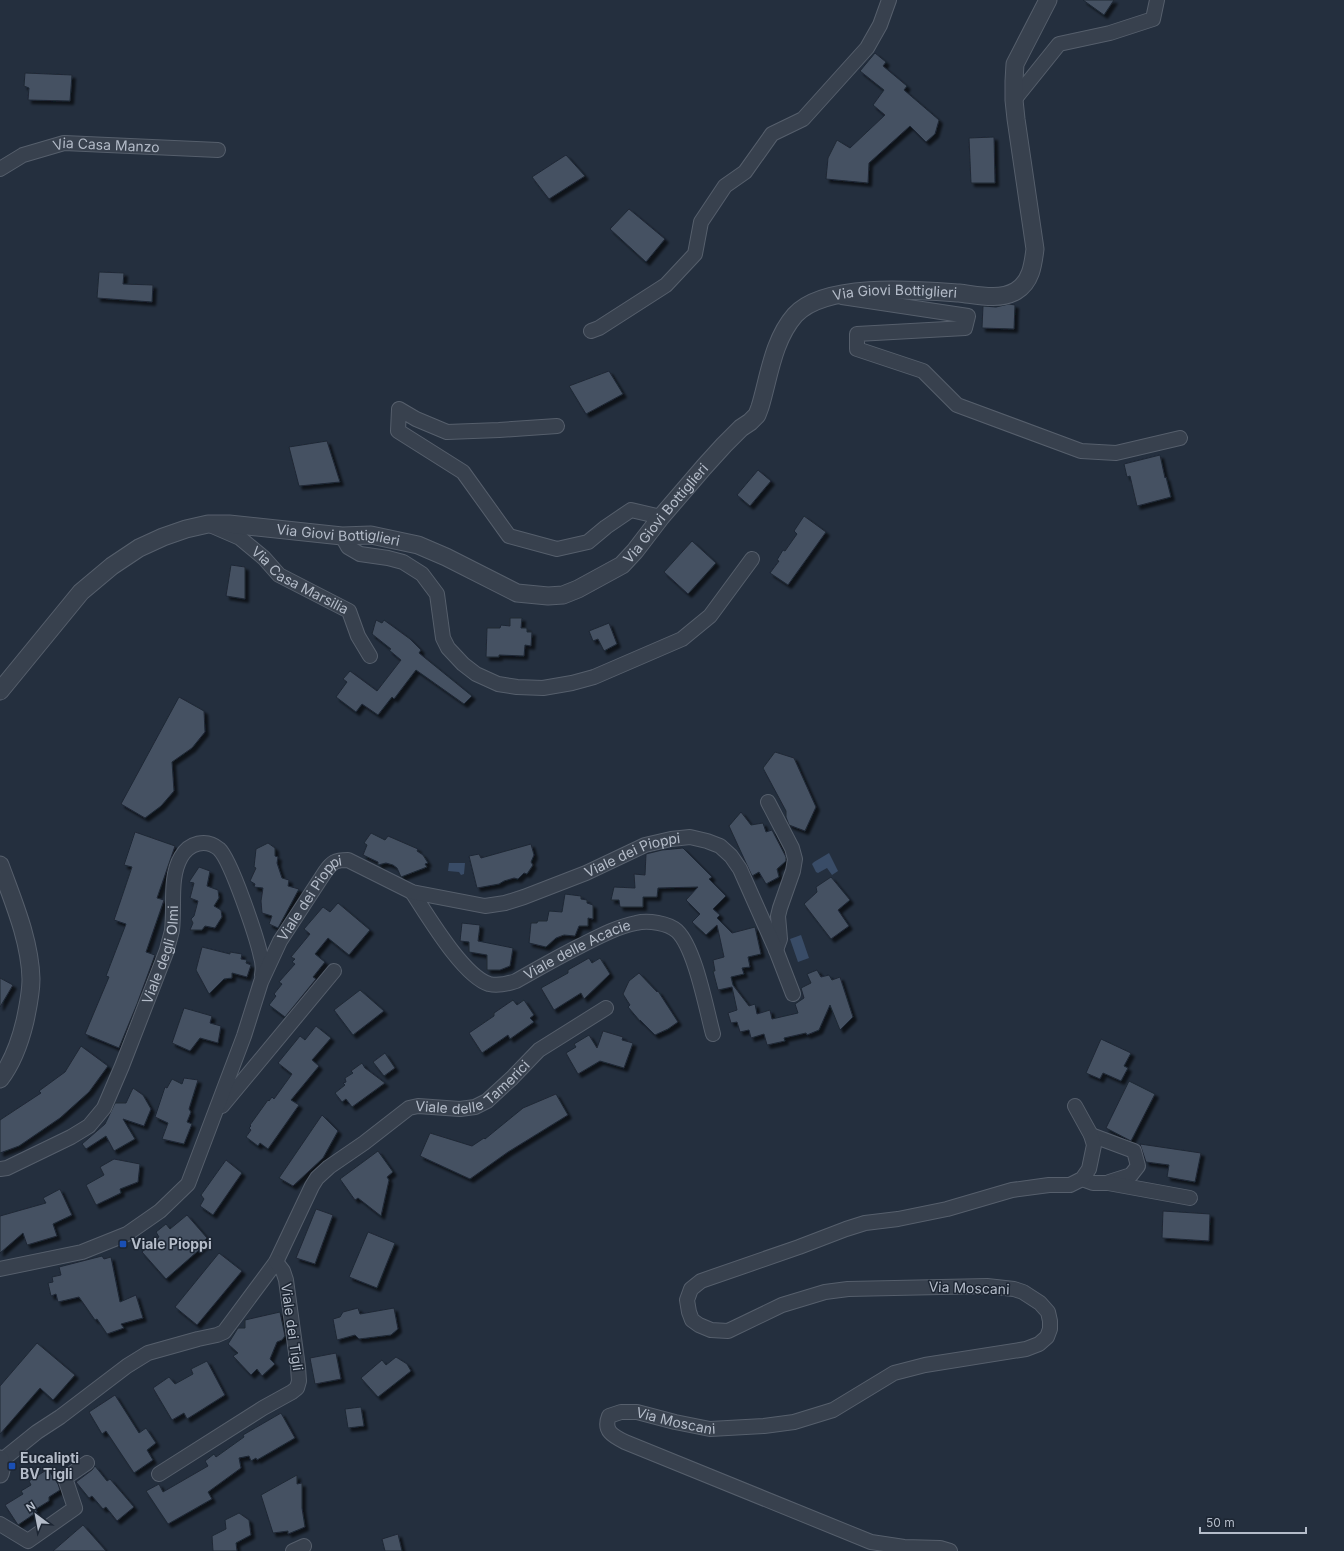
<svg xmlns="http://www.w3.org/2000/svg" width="1344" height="1551" font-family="Inter,sans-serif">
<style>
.water{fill:#394c67}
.building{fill:#455162;stroke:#1f2835;filter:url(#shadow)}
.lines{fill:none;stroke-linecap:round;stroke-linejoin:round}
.minor-casing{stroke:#565f6c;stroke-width:16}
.tertiary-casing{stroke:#565f6c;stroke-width:19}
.minor{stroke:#38414e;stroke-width:14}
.tertiary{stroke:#38414e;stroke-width:17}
.transit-dot{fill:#1a4fb4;stroke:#1d2633;stroke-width:1.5}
.labels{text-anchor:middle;stroke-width:3;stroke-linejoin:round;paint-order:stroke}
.street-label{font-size:14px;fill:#b4bcc9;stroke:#1d2633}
.poi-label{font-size:14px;font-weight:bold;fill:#b4bcc9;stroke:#1d2633;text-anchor:start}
</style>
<defs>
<filter id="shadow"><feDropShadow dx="3.5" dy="3.5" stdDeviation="1" flood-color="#0009"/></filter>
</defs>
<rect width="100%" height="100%" fill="#242f3e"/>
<g class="water">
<polygon points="829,853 838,871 832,875 827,868 818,873 816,872 812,864 814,862"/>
<polygon points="449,863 465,863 464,874 461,875 459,872 448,871"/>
<polygon points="801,935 809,958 798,962 790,939"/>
</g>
<g class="building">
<polygon points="1083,0 1114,0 1104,15"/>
<polygon points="875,53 886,62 883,66 907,86 904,90 939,120 935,134 926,142 910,126 869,163 868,183 826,179 828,158 837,140 850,148 885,115 873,105 884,90 860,71"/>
<polygon points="25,73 72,75 70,101 28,100 29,88 24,86"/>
<polygon points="994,137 995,183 971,183 969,138"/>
<polygon points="566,155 585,176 549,199 532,177"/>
<polygon points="629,209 665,239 646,262 610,229"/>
<polygon points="99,272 124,273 123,284 153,285 152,302 97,298"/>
<polygon points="1009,304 1015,305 1014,329 982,328 983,306 996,307"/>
<polygon points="609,371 623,394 586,414 569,386"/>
<polygon points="327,441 340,482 299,486 289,447"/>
<polygon points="1160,455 1165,478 1166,477 1171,497 1137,506 1130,476 1127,477 1124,464"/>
<polygon points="758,470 771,481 750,506 737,495"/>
<polygon points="804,516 826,532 788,585 770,573 779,561 777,560 783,550 785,551 797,534 794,531"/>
<polygon points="692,541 716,563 688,594 664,572"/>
<polygon points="231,565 245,567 245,599 226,596"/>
<polygon points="510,618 522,618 521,628 527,628 527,632 532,632 531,646 525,645 524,656 499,655 499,657 486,657 487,628 500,628 501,625 510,626"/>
<polygon points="376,620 382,623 384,620 410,639 421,650 419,653 472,696 464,704 416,670 394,699 392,697 378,715 362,704 356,712 336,697 347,682 343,679 350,671 377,691 401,660 389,650 391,649 372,634"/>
<polygon points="609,623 617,644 604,651 598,639 593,641 589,631"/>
<polygon points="179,697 204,711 205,732 192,748 172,762 174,791 161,806 145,818 121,804"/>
<polygon points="775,752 794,758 816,807 805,831 789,825 786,817 786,811 763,768"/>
<polygon points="741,812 751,825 763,823 766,832 772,830 786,857 786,861 777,869 779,877 766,884 759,872 752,876 729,826"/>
<polygon points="135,832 175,846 157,898 164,900 146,952 155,955 137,1004 119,1048 85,1034 109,977 106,976 126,924 114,920 132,867 124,865"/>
<polygon points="371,833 385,840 388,836 418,849 417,851 423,855 428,863 425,864 427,867 401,877 397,868 393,865 386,863 378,865 378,862 363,855 367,845 364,843"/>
<polygon points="268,843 275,848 275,856 278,857 277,863 282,878 289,880 288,886 299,889 278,928 269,924 272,916 262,913 261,901 263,888 254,887 255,884 250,881 256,868 254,867 256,849"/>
<polygon points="531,844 534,855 531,862 533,865 527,874 524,873 518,879 514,878 504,881 499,884 477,888 469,856 479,854 481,858"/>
<polygon points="683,848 712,877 709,879 726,896 713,909 720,915 717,918 732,933 755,927 761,954 748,957 750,967 742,968 744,974 731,977 733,985 749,1006 755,1004 757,1014 770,1010 772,1019 798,1013 795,1004 804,998 801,988 811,983 807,974 817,970 821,977 829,975 832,980 840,977 853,1017 840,1030 830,1005 819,1030 807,1035 806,1033 784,1038 785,1041 767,1045 764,1034 751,1038 749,1030 740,1032 737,1022 731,1023 728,1013 737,1010 732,987 718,990 713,971 715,971 713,960 724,957 717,925 706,935 692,922 700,914 686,900 698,887 658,888 657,897 643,897 643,907 620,907 619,900 611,900 614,887 635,888 634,874 645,875 646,854 662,850"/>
<polygon points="199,867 210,871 207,886 218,890 219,898 214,906 221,910 222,917 215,928 205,926 202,930 190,930 193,923 191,919 194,916 198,901 190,898 194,883 189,882"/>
<polygon points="831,877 850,900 838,910 849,926 831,939 804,904 817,892 816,887"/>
<polygon points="565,894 581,896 581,899 587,900 587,903 593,905 593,919 588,918 588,926 579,926 575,936 564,935 556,938 546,947 529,943 531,923 537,923 538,921 547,921 549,911 562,912"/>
<polygon points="338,903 370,930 349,955 328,938 315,954 325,962 313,977 316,979 285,1017 269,1005 276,996 274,994 282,984 279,982 295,964 292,962 295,959 291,957 310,934 304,929 323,907 330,912"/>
<polygon points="462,923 480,925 478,941 513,948 510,966 500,970 487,970 487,955 469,952 469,942 460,941"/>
<polygon points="202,947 230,954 230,952 242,954 241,959 247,960 246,963 251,965 247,977 232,973 232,978 224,979 209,994 196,970"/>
<polygon points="589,958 592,963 600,958 610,974 584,999 581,993 554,1010 541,988 568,973 568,970"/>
<polygon points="639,973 657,992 658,991 678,1022 668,1029 655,1035 640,1020 640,1021 628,1007 630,1005 623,994 629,981"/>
<polygon points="0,978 13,985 0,1007"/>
<polygon points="360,990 384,1011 353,1035 334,1010"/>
<polygon points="513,1000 517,1005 524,1000 534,1015 530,1018 534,1022 510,1039 508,1035 482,1053 469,1033 494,1016 494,1013"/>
<polygon points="184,1008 212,1016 210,1023 221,1026 218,1043 200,1038 190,1051 172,1043"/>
<polygon points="316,1026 331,1038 312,1060 319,1066 291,1100 299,1105 268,1149 260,1143 258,1146 246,1137 251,1130 249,1128 251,1126 250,1125 268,1100 269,1101 272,1097 274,1099 292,1074 278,1063 300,1036 305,1040"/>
<polygon points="603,1031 623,1037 622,1040 633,1043 624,1068 600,1061 578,1074 566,1053 576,1047 574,1044 589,1035 597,1048"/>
<polygon points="1101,1039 1131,1053 1124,1066 1128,1068 1121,1081 1103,1073 1100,1079 1086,1073"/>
<polygon points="81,1046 108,1066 89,1092 60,1118 19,1146 0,1153 0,1120 41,1093 39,1091 65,1072"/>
<polygon points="385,1053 395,1068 384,1076 373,1062"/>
<polygon points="362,1063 365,1068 385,1083 352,1107 346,1099 342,1102 335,1093 345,1085 343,1083 346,1082 345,1078 353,1073 351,1071"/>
<polygon points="184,1078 198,1080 189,1109 191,1112 187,1122 192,1124 184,1144 162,1139 168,1123 155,1117 165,1087 167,1088 172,1079 182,1084"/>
<polygon points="1129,1081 1155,1094 1131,1141 1106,1128"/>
<polygon points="133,1088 143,1095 151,1109 144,1126 123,1119 135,1139 114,1151 106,1136 86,1149 82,1144 105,1124 115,1103 126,1103"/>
<polygon points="556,1094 568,1115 508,1152 470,1179 420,1156 430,1133 472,1146 484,1138 485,1139 523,1108"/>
<polygon points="322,1115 338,1131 323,1158 293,1186 279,1178"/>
<polygon points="1140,1144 1201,1153 1195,1182 1167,1177 1169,1165 1146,1162"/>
<polygon points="378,1151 393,1172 387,1177 389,1180 381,1216 358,1198 355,1200 340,1179"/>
<polygon points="114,1159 140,1164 138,1182 120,1189 121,1193 96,1205 86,1185 104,1175 100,1167"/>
<polygon points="226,1160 242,1173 213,1215 200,1206 204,1199 201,1195"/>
<polygon points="60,1189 72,1215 53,1224 57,1236 27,1245 23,1233 0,1253 0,1216 46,1203 43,1198"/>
<polygon points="316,1209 333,1215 315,1264 296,1258"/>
<polygon points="1163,1211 1210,1214 1209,1241 1162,1238"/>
<polygon points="187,1215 207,1238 204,1241 207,1243 166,1279 142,1252 159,1237 156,1232 166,1224 170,1229"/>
<polygon points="368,1232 395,1243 377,1288 349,1277"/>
<polygon points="219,1253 242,1271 197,1325 175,1307"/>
<polygon points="102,1256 104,1259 111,1257 120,1302 136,1295 143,1318 121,1324 124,1328 107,1334 97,1319 95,1320 79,1297 58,1302 56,1294 51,1296 48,1283 53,1282 52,1277 61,1275 59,1267"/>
<polygon points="358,1308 360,1314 394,1308 398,1329 391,1335 359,1339 355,1335 337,1340 333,1319 340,1317 343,1312"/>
<polygon points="280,1312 285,1336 282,1340 277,1342 270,1359 275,1364 262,1376 257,1369 251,1375 233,1356 238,1353 228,1344 238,1328 245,1328 245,1320"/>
<polygon points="37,1343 75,1375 53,1400 40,1388 0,1434 0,1386"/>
<polygon points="336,1353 341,1379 315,1384 310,1358"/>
<polygon points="396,1357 407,1364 411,1371 378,1397 361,1378 382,1360 386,1365"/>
<polygon points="207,1361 225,1395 187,1419 184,1413 172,1420 153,1388 169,1377 175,1384 193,1374 191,1369"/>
<polygon points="115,1395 139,1433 146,1428 156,1443 147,1450 153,1460 134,1473 106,1431 102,1434 89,1412"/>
<polygon points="361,1407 364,1426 348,1428 345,1409"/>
<polygon points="281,1413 295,1438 257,1460 256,1458 251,1461 249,1456 239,1458 241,1468 208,1492 212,1499 168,1524 146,1491 159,1484 163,1492 208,1466 205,1461 214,1454 216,1457 244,1437 243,1435"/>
<polygon points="95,1466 107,1481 110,1479 134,1507 117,1521 106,1507 103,1509 92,1496 89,1498 76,1482 92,1470"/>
<polygon points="48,1469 58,1484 60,1490 49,1497 49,1501 36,1509 37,1512 18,1525 5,1505 23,1494 21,1491 31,1485 29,1481"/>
<polygon points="297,1475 297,1484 302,1483 302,1508 305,1527 288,1534 288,1531 273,1533 261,1495"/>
<polygon points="239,1513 249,1520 251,1535 236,1543 237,1551 213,1551 212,1536 226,1529 225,1520"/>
<polygon points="83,1525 106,1551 53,1551"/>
<polygon points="398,1534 402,1551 385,1551 382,1539"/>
</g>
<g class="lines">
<g class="minor-casing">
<g id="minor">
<polyline points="1014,100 1059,44 1110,33 1153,19 1157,0"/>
<path id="s1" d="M 0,169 L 23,155 L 64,143 L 218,150"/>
<polyline points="842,297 968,316 965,328 857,334 857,349 923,371 957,405 1081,451 1116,453 1180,438"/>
<polyline points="591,331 599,328 666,285 695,254 701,222 725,186 745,172 772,134 803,119 867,48 880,25 889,0"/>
<polyline points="557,426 499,430 447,432 416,419 399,409 398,431 463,472 509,536 557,549 588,542 606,527 631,510 661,517"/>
<path id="s2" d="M 210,525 L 240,538 L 264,558 L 279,575 L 349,611 L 358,636 L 370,656"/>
<polyline points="342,536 348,547 360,554 388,558 403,562 422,574 437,594 443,638 448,648 463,664 476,674 498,684 517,687 543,688 572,683 594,677 682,639 710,616 752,559"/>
<polyline points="768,802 792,848 795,859 793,871 780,908 778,916 780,939 776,950"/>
<path id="s3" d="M 412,892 C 428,916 463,976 489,984 C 498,986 507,984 516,981 C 537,969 558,957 580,946 C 598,937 616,927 636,923 C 648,920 668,923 677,931 C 695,948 706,1008 713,1034"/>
<polyline points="222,1106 334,971"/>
<polyline points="1091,1135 1134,1151 1138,1166 1131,1175 1109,1182"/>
<path id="s4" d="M 0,1169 L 7,1168 L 71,1137 L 89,1126 L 104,1108 L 122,1066 L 167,950 C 168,944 171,936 172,930 C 175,906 169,878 181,857 C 189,843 206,838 219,849 C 231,860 257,938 261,957 C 263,963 263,969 262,975"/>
<polyline points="1082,1179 1093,1183 1108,1183 1190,1198"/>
<path id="s5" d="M 0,1269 L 82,1252 L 127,1234 L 160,1211 L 188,1184 L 244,1036 L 261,982 L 280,941 L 325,872 C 332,862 335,860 348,860 L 412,892 L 485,906 L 505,903 L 524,897 L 586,873 L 645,845 L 671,839 L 690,837 L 707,841 L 720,846 L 731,856 L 740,869 L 776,950 L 793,994"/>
<path id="s6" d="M 1,1461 L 37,1432 L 60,1417 L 127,1366 L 148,1353 L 198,1339 L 217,1335 L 224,1332 L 276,1262 L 312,1186 L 317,1178 L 329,1167 L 364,1143 L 409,1108 L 418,1106 L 460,1109 L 475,1107 L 487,1101 L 512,1078 L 539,1050 L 606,1008"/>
<polyline points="159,1474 263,1408 292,1392 297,1388 299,1381 298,1367 286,1280 283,1271 276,1262"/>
<polyline points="0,1524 28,1541 75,1508 65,1478 87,1463"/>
<polyline points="293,1551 304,1546"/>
<path id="s7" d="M 950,1551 L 940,1548 L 904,1547 L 871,1542 L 625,1442 C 613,1436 603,1431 609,1416 L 621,1412 L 637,1412 L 675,1422 L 710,1429 L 764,1426 L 794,1422 L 833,1410 L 894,1373 L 925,1365 L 1026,1349 L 1039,1344 L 1047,1337 L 1050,1329 L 1050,1321 L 1048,1312 L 1040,1303 L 1023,1292 L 1014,1289 L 987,1286 L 941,1287 L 848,1289 L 825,1292 L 782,1305 L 728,1331 L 711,1330 L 699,1325 L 692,1320 L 689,1312 L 687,1300 L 691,1289 L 701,1281 L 799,1247 L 846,1229 L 865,1223 L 898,1219 L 947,1209 L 1012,1190 L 1049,1185 L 1070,1185 L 1082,1179 L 1089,1169 L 1094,1145 L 1091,1135 L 1075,1106"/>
</g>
</g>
<g class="tertiary-casing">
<g id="tertiary">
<path id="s8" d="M 0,691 L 81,592 L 112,566 L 139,548 L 163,537 L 186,529 L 208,524 L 229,524 L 342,536 L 371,535 L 418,545 L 446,557 L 517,593 L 548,596 L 563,595 L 578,589 L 622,565 L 635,551 L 661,517 L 704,467 L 724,445 L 741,428 L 750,422 L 757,415 L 760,407 C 769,377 773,340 795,315 C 825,282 917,290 959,293 C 977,295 999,301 1016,291 C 1031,282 1033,265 1035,249 L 1016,119 L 1014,100 L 1014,81 L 1015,64 L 1048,0"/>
<path d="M 0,865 C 13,901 30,940 31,979 C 31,993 28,1007 25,1021 C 20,1042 13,1062 0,1079"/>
<polyline points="0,1459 1,1470 0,1474"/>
</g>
</g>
<use href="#minor" class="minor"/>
<use href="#tertiary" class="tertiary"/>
</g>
<g class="transit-dot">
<rect x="119" y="1240" width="8" height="8" rx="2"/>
<rect x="8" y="1462" width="8" height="8" rx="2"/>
</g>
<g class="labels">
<g class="street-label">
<text dy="5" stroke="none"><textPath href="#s1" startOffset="112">Via Casa Manzo</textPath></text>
<text dy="5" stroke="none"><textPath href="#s8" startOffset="1124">Via Giovi Bottiglieri</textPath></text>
<text dy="5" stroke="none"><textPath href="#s8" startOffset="776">Via Giovi Bottiglieri</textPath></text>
<text dy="5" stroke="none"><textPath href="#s8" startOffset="405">Via Giovi Bottiglieri</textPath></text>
<text dy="5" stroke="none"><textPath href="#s2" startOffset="107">Via Casa Marsilia</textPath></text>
<text dy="5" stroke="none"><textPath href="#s5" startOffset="884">Viale dei Pioppi</textPath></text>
<text dy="5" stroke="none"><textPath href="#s5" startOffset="524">Viale dei Pioppi</textPath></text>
<text dy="5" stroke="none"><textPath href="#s3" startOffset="218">Viale delle Acacie</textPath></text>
<text dy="5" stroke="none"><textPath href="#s4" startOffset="287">Viale degli Olmi</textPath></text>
<text dy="5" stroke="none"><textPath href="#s6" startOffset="629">Viale delle Tamerici</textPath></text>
<text transform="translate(969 1288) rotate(2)" y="5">Via Moscani</text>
<text transform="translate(292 1327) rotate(82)" y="5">Viale dei Tigli</text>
<text dy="5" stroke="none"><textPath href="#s7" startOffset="449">Via Moscani</textPath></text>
</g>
<g class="poi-label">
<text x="131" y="1249">Viale Pioppi</text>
<text x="20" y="1463">Eucalipti<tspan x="20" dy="16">BV Tigli</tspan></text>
</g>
</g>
<g transform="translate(36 1515) rotate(328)" stroke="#1d2633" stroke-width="3" paint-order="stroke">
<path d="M0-3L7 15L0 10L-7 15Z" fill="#b4bcc9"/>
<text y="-6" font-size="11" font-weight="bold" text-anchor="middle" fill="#b4bcc9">N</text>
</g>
<path d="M1200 1527v6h106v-6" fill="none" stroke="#b4bcc9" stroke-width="2"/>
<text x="1206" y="1527" font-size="12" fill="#b4bcc9" stroke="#1d2633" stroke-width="3" paint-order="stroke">50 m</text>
</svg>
